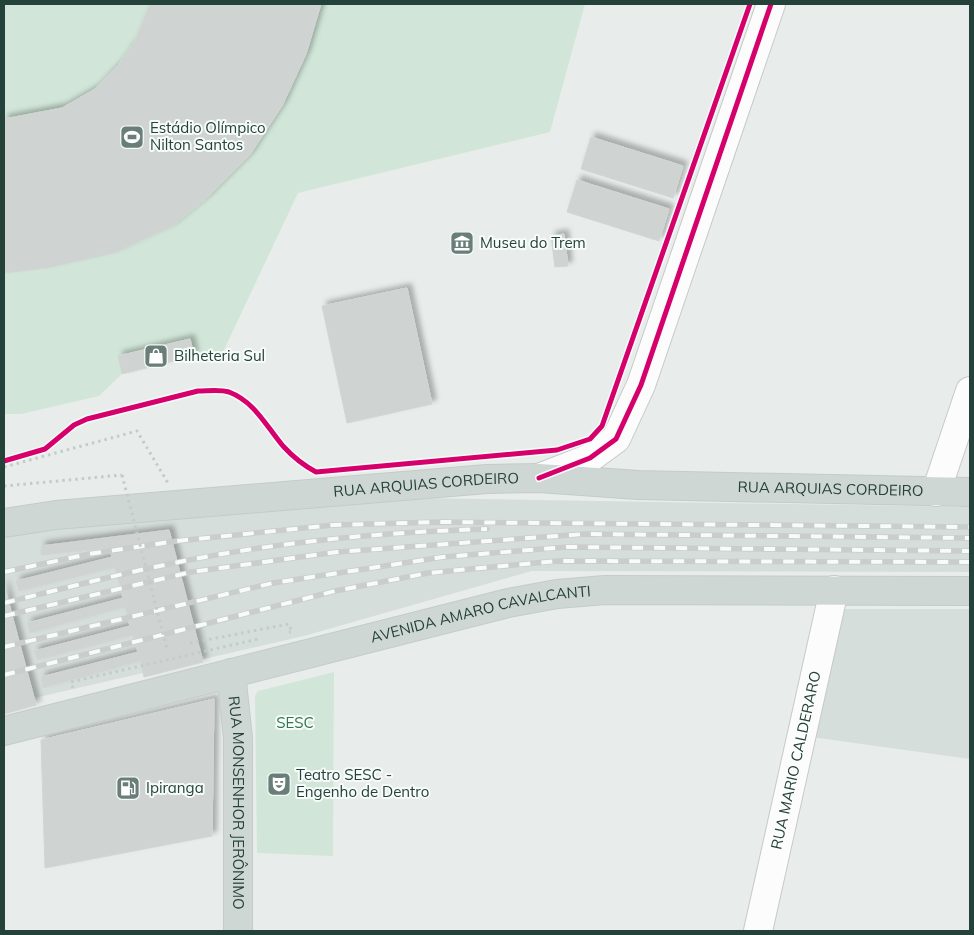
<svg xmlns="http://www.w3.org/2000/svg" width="974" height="935" font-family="Mulish,sans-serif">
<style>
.built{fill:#d6dedb}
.green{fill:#d1e6d8}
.building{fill:#cfd4d2;stroke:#d1d6d4;filter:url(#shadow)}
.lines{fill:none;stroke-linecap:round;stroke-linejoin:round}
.minor-casing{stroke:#c5cac8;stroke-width:30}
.major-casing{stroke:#c3ccc9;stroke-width:30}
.path{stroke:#c3ccca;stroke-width:3;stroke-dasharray:2.5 4;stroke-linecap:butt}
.minor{stroke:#fcfcfc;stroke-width:28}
.major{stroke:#cfd7d5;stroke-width:28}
.rail-casing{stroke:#c9cdcc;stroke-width:5.5}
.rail{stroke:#f7fbf9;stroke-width:4;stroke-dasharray:11;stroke-linecap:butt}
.path-bridge{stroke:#c3ccca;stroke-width:3;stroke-dasharray:2.5 4;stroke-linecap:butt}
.cycleway-casing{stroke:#f7fbf9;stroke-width:8}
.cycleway{stroke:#d6006c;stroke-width:5}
.labels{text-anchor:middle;stroke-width:4;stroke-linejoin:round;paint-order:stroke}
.poi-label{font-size:15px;fill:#24423a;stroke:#f7fbf9;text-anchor:start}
.street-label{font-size:15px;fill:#24423a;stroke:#f7fbf9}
.park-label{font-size:15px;fill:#2d7a4b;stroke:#f7fbf9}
</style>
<defs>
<filter id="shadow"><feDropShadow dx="4.5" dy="-4.5" stdDeviation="2.5" flood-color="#0004"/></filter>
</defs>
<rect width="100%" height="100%" fill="#e8edeb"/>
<g class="built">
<polygon points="420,498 970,507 970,572 532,571 304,636 4,705 4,531 14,528"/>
<polygon points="838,609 970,609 970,759 811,737"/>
</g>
<g class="green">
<polygon points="4,4 585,4 550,132 298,193 223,352 194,356 122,374 99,396 21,414 4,414"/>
<polygon points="334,672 333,856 257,853 255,696 258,691"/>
</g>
<g class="building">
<polygon points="150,4 321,4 306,54 282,106 249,156 207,198 171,227 114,253 47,268 4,273 4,119 62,108 95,89 119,64 135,41"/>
<polygon points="591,137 683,166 673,198 581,169"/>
<polygon points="577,180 669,209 659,241 567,212"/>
<polygon points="564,234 568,266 555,267 551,236"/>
<polygon points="407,288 432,404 347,423 322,306"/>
<polygon points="190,339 194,356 122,374 118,356"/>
<polygon points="169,530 203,662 144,677 140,661 43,688 41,677 138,652 133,635 37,660 34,651 130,626 125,607 30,633 27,623 123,598 115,567 19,591 16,581 112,557 110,548 41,555 41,546"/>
<polygon points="4,585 36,705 4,714"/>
<polygon points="214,699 212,836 45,868 41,740"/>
</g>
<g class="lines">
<g class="minor-casing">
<g id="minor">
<polyline points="539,478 590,458 616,439 641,385 771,4"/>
<polyline points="936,492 970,391"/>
<path id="s1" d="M 758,931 L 834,590"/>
</g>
</g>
<g class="major-casing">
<g id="major">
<path id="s2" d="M 4,523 L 56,515 L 487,479 L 539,478 L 638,485 L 970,492"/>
<path id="s3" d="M 231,673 L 238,738 L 238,931"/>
<path id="s4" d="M 4,731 L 508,603 L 557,594 L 605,590 L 970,591"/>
</g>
</g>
<g class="path">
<polyline points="4,467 137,431 168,483"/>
<polyline points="4,486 122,475"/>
<polyline points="190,643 289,624 292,632 289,632"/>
<polyline points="73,688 71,682 258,639"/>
</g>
<use href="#minor" class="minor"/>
<use href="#major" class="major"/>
<g class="rail-casing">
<g id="rail">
<polyline points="4,572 89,554 177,541 333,525 440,522 970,527"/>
<path d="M 4,603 C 65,588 127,572 189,560 C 286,541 388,532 487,529"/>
<polyline points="4,616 191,572 337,552 585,534 970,538"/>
<polyline points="4,647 273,583 443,557 567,547 970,551"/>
<polyline points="4,675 335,591 428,573 557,561 970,562"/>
</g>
</g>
<use href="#rail" class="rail"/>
<polyline class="path-bridge" points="122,475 167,649"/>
<g class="cycleway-casing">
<g id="cycleway">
<path d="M 4,461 L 45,449 L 74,425 L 87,419 L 198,391 C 208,391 219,389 229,392 C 255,402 266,426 283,446 C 293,457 303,465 316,472 L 557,450 L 590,439 L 602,426 L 750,4"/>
<polyline points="539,478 590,458 616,439 641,385 771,4"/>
</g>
</g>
<use href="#cycleway" class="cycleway"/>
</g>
<defs>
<g id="stadium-square" transform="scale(1.25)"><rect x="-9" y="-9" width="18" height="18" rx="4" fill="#697e78" stroke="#f7fbf9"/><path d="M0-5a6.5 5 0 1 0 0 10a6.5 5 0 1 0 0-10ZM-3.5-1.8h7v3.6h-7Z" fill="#fff"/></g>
<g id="museum-square" transform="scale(1.25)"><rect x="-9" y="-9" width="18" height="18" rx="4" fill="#697e78" stroke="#f7fbf9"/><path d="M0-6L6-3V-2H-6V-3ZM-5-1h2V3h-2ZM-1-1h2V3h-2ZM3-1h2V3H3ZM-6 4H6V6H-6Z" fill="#fff"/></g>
<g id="shop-square" transform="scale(1.25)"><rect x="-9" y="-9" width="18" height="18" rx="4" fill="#697e78" stroke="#f7fbf9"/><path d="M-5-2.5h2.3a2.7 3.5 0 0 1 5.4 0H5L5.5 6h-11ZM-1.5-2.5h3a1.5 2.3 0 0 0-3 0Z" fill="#fff"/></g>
<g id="theatre-square" transform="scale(1.25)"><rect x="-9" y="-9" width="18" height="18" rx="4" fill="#697e78" stroke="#f7fbf9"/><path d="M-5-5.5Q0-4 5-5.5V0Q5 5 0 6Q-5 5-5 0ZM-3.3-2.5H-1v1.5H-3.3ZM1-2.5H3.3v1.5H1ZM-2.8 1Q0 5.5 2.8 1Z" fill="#fff"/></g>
<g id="fuel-square" transform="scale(1.25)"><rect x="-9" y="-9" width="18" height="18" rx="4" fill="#697e78" stroke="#f7fbf9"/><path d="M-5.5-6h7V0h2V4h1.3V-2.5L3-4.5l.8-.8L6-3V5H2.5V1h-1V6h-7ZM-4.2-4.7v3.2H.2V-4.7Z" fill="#fff"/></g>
</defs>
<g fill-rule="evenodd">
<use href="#stadium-square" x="132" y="137"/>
<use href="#museum-square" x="462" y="243"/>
<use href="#shop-square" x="156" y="356"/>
<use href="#theatre-square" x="279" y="784"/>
<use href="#fuel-square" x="128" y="788"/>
</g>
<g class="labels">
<g class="poi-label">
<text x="150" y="133">Estádio Olímpico<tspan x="150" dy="17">Nilton Santos</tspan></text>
<text x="480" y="248">Museu do Trem</text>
<text x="174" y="361">Bilheteria Sul</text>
<text x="296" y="780">Teatro SESC -<tspan x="296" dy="17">Engenho de Dentro</tspan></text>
<text x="146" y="793">Ipiranga</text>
</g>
<g class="street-label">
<text dy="5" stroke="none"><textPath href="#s2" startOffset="424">RUA ARQUIAS CORDEIRO</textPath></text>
<text dy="5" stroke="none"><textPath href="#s2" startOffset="829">RUA ARQUIAS CORDEIRO</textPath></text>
<text dy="5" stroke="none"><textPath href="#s4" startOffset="491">AVENIDA AMARO CAVALCANTI</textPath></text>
<text dy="5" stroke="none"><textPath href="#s1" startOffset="175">RUA MARIO CALDERARO</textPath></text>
<text dy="5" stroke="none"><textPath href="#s3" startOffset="130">RUA MONSENHOR JERÔNIMO</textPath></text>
</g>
<g class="park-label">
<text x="295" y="728">SESC</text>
</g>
</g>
<rect width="974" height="935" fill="none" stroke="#24423a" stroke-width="10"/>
</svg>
